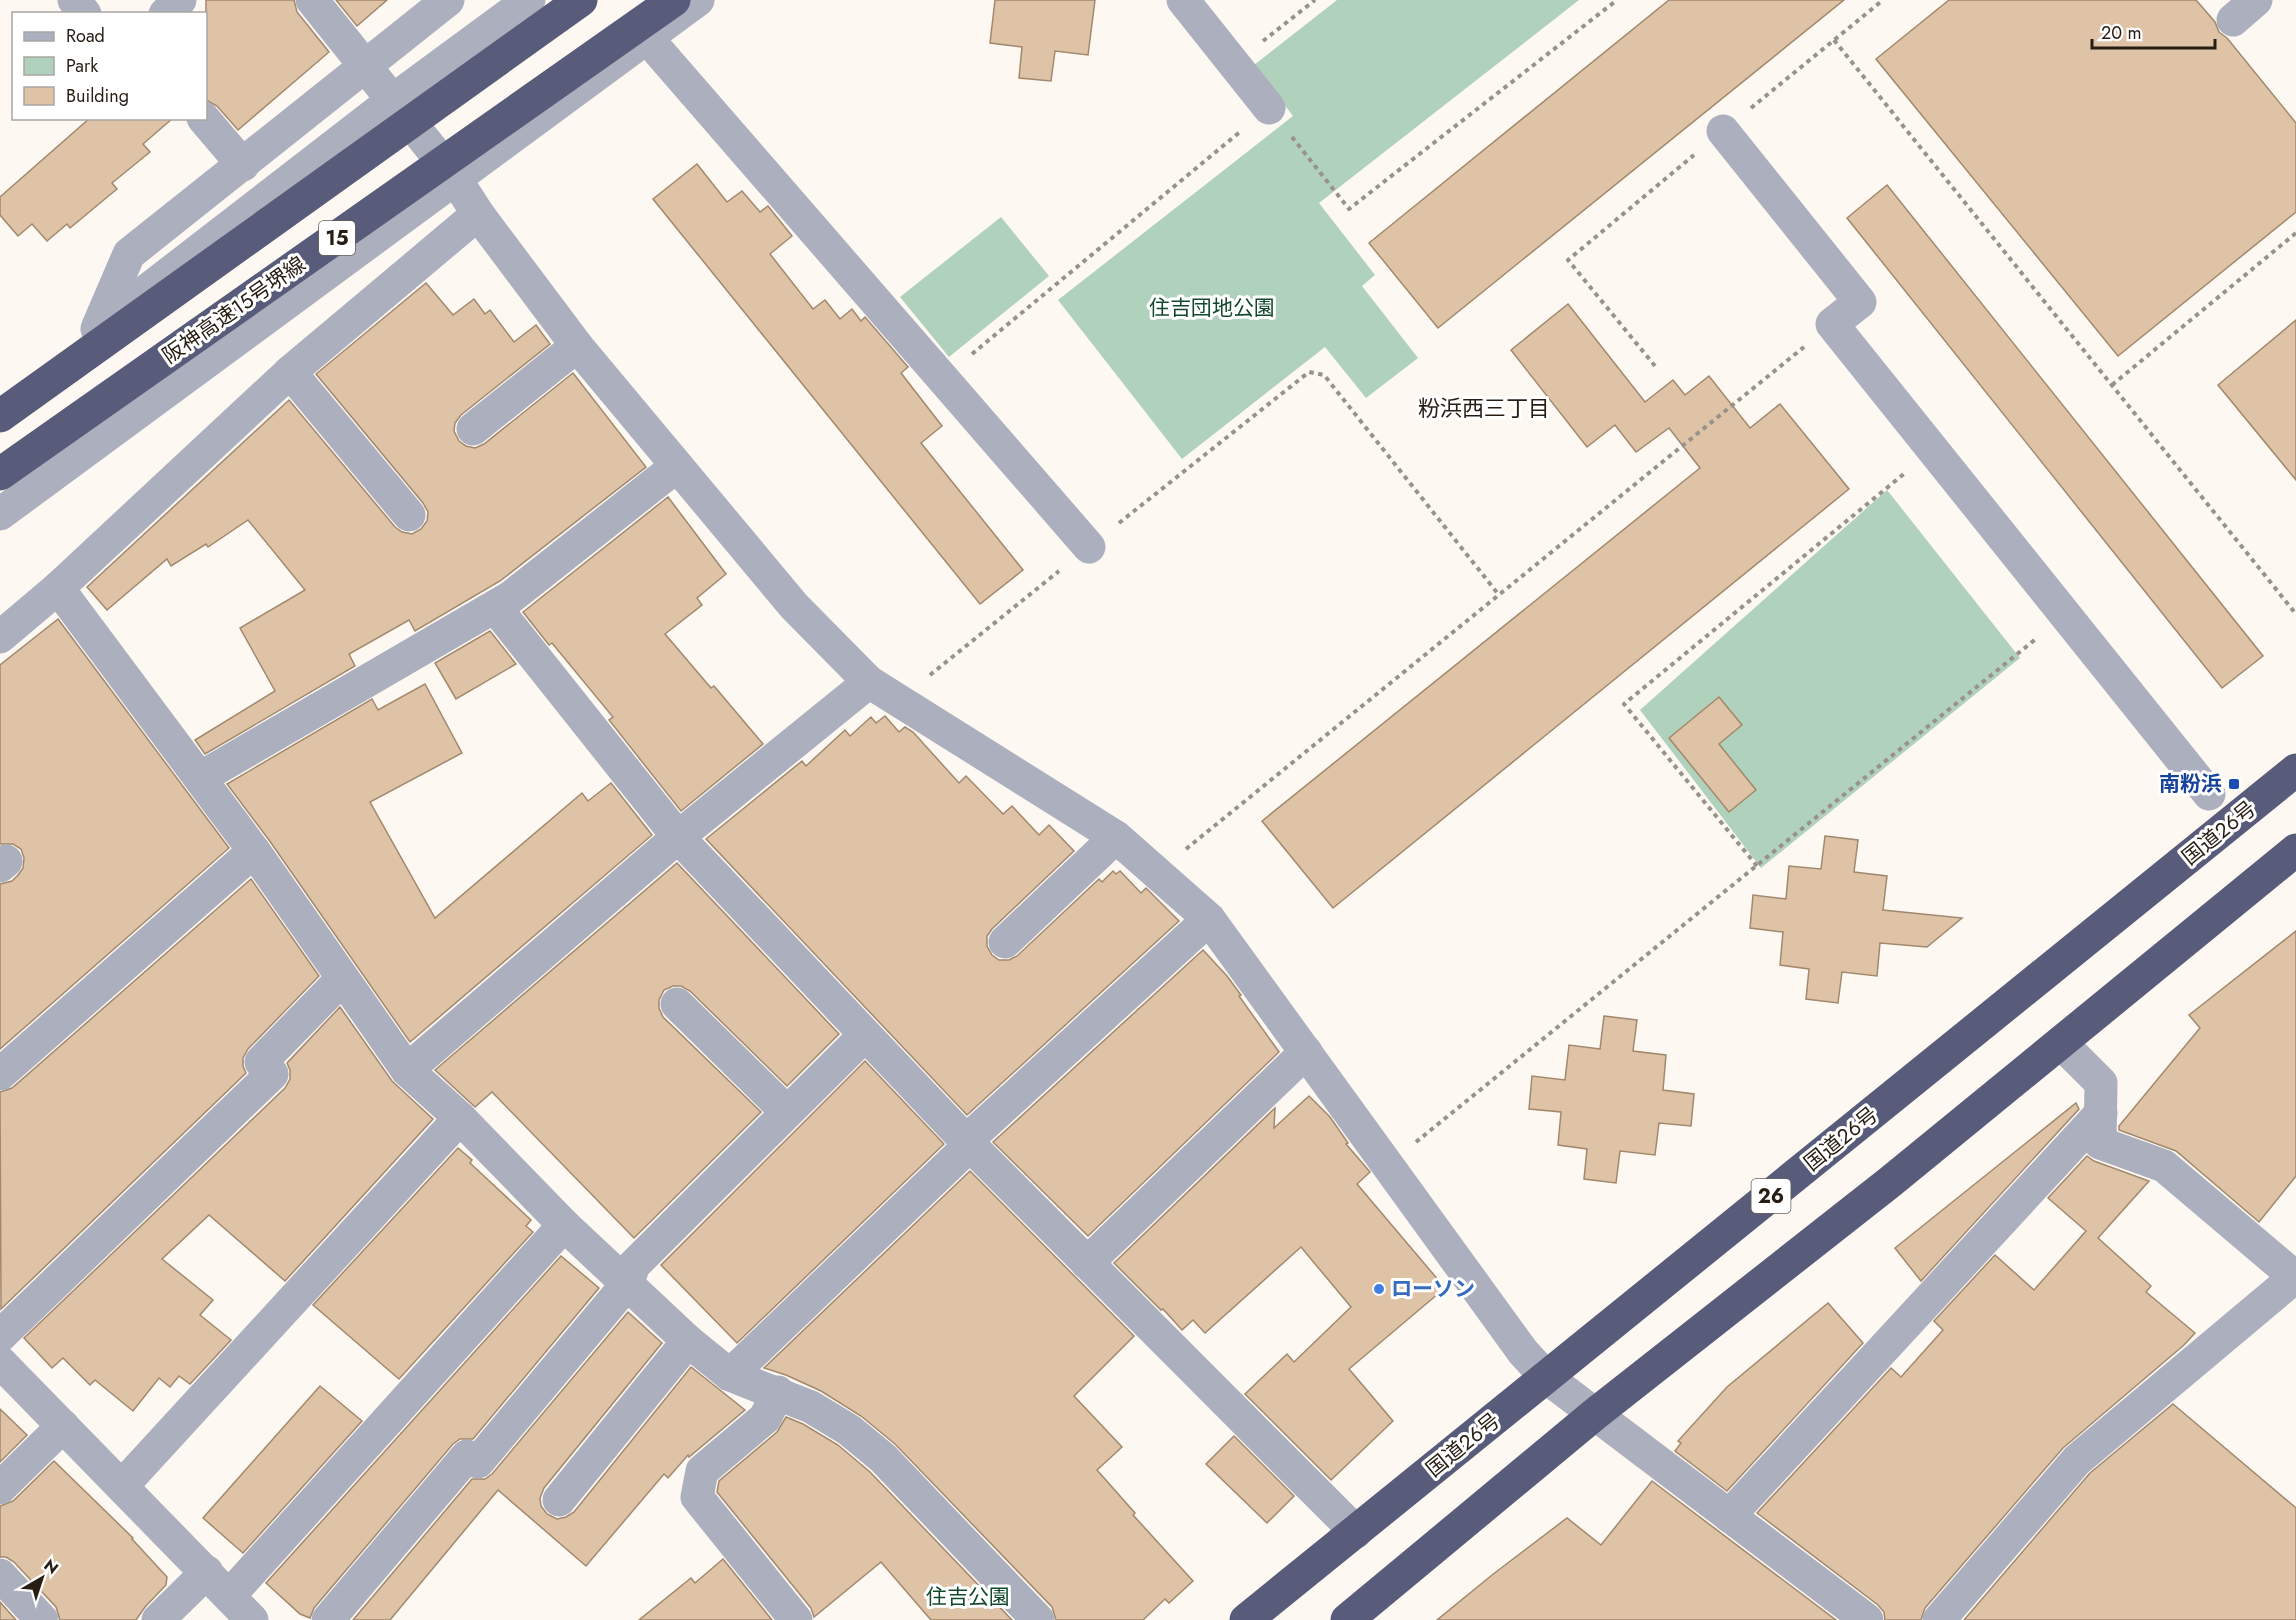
<svg xmlns="http://www.w3.org/2000/svg" width="2296" height="1620" font-family="Jost,'Noto Sans JP',sans-serif">
<style>
.green{fill:#b0d1bb}
.building{fill:#dec3a6;stroke:#a2886d;stroke-width:1.5}
.lines{fill:none;stroke-linecap:round;stroke-linejoin:round}
.path{stroke:#99928a;stroke-width:4;stroke-dasharray:4.5 4.5;stroke-linecap:butt}
.minor{stroke:#acafbe;stroke-width:33}
.highway{stroke:#585b7a;stroke-width:33}
.transit-dot{fill:#1a4fb4;stroke:#fff;stroke-width:2}
.shop-dot{fill:#3f7fe0;stroke:#fff;stroke-width:2}
.labels{text-anchor:middle;stroke-width:6;stroke-linejoin:round;paint-order:stroke}
.shield{fill:#fff;stroke:#68615a;stroke-width:1.5}
.shield-label{font-size:20px;font-weight:bold;fill:#271d13}
.park-label{font-size:21px;fill:#12492c;stroke:#fff}
.street-label{font-size:21px;fill:#271d13;stroke:#fff}
.transit-label{font-size:21px;font-weight:bold;fill:#164399;stroke:#fff;text-anchor:end}
.shop-label{font-size:21px;font-weight:bold;fill:#366cbe;stroke:#fff;text-anchor:start}
.neighbourhood-label{font-size:22px;fill:#271d13;stroke:#fff}
</style>
<rect width="100%" height="100%" fill="#fdf8f2"/>
<g class="green">
<polygon points="1337,0 1579,0 1319,203 1375,275 1362,286 1418,358 1366,398 1325,347 1182,459 1058,300 1293,116 1254,65"/>
<polygon points="1001,217 1049,276 949,357 900,297"/>
<polygon points="1887,490 2020,658 1761,868 1640,710"/>
</g>
<g class="building">
<polygon points="206,0 294,0 297,12 329,52 238,130 217,106 206,100"/>
<polygon points="336,0 387,0 357,26"/>
<polygon points="995,0 1095,0 1088,55 1055,51 1051,81 1019,78 1022,47 990,43"/>
<polygon points="1669,0 1844,0 1438,328 1369,243"/>
<polygon points="1949,0 2196,0 2215,22 2219,32 2227,38 2296,123 2296,212 2118,356 1876,59"/>
<polygon points="90,118 173,118 143,144 150,152 112,183 117,189 70,228 67,224 47,241 32,224 18,236 0,215 0,197"/>
<polygon points="697,164 727,202 742,191 760,212 768,206 792,236 770,254 813,309 825,300 840,319 852,309 861,321 865,317 908,367 901,373 942,426 921,443 1023,570 980,604 653,199"/>
<polygon points="1887,185 2263,656 2222,688 1847,218"/>
<polygon points="426,283 453,315 474,299 485,314 490,310 514,342 536,325 550,344 461,415 455,423 454,431 459,441 466,446 475,448 484,444 573,373 646,467 500,581 415,631 409,620 349,654 355,666 205,754 195,740 275,691 240,628 305,590 248,520 208,547 206,544 171,566 167,559 107,610 87,587 289,400 395,527 402,532 412,534 421,529 427,521 428,512 423,503 316,374"/>
<polygon points="1568,304 1645,402 1673,380 1685,395 1709,376 1750,428 1780,404 1849,489 1333,908 1262,821 1700,468 1669,428 1636,452 1615,425 1587,447 1511,350"/>
<polygon points="2296,320 2296,480 2218,385"/>
<polygon points="668,497 726,574 697,598 702,605 665,634 711,688 714,686 763,744 681,811 609,720 613,717 552,643 549,645 523,612"/>
<polygon points="58,619 229,848 0,1049 0,884 12,881 18,875 23,868 24,858 21,849 13,844 0,844 0,665"/>
<polygon points="490,631 516,664 456,699 435,663"/>
<polygon points="425,684 462,753 370,802 435,918 582,793 588,801 611,783 652,835 410,1042 269,840 227,784 372,699 378,710"/>
<polygon points="1719,697 1742,725 1719,744 1756,790 1729,812 1669,738"/>
<polygon points="885,716 899,732 905,727 913,732 959,783 966,776 1003,814 1012,806 1039,835 1049,825 1074,851 992,929 987,936 987,946 992,955 999,960 1009,960 1017,956 1099,879 1102,882 1113,871 1116,874 1120,871 1141,893 1146,888 1179,921 967,1115 706,839 802,761 806,766 845,730 850,736 871,717 876,723"/>
<polygon points="1825,836 1858,840 1854,872 1887,876 1883,910 1962,918 1927,947 1880,943 1877,976 1842,972 1838,1003 1806,999 1809,969 1780,965 1783,932 1750,928 1753,895 1786,899 1789,866 1821,869"/>
<polygon points="677,863 839,1034 787,1086 690,991 681,986 673,986 664,990 659,1000 659,1008 663,1017 761,1112 634,1238 492,1092 475,1107 435,1070"/>
<polygon points="251,879 319,976 248,1049 243,1058 243,1066 246,1073 1,1309 0,1092 12,1088"/>
<polygon points="2296,931 2296,1176 2259,1222 2176,1151 2119,1130 2119,1126 2200,1028 2189,1015"/>
<polygon points="1203,950 1227,976 1241,995 1239,996 1279,1052 1088,1236 993,1142"/>
<polygon points="340,1007 392,1081 433,1119 285,1281 209,1215 162,1259 213,1300 200,1315 231,1340 190,1384 179,1376 170,1387 159,1378 133,1411 95,1380 90,1385 63,1358 52,1368 24,1338 285,1088 290,1079 290,1070 287,1063"/>
<polygon points="1604,1016 1637,1020 1633,1051 1666,1055 1663,1090 1694,1094 1691,1126 1659,1123 1655,1155 1620,1151 1616,1183 1584,1179 1587,1149 1558,1145 1561,1112 1529,1109 1532,1076 1565,1080 1569,1045 1600,1049"/>
<polygon points="865,1061 944,1144 737,1343 661,1265"/>
<polygon points="1309,1096 1330,1117 1348,1143 1346,1144 1370,1172 1357,1184 1445,1288 1349,1369 1393,1421 1331,1480 1245,1394 1287,1354 1294,1362 1351,1307 1301,1247 1205,1333 1193,1320 1182,1330 1163,1309 1161,1310 1114,1263 1275,1108 1274,1128"/>
<polygon points="2076,1103 2079,1109 1921,1281 1895,1248"/>
<polygon points="458,1148 472,1160 470,1163 531,1220 526,1226 533,1232 399,1379 313,1305"/>
<polygon points="2087,1156 2094,1161 2149,1181 2098,1238 2151,1286 2146,1292 2195,1333 2184,1345 2063,1448 1925,1608 1921,1620 1885,1620 1884,1612 1878,1605 1757,1513 1891,1368 1901,1377 1943,1330 1934,1321 1995,1255 2034,1290 2086,1231 2048,1198"/>
<polygon points="970,1171 1134,1336 1074,1396 1122,1447 1097,1470 1135,1513 1133,1515 1193,1581 1169,1603 1165,1599 1143,1620 1056,1620 1052,1607 895,1444 861,1416 821,1391 786,1375 764,1368"/>
<polygon points="561,1256 599,1288 473,1439 460,1439 453,1444 314,1608 310,1618 300,1614 266,1583"/>
<polygon points="1828,1303 1863,1343 1727,1491 1675,1451 1681,1443 1678,1441 1727,1387"/>
<polygon points="628,1312 662,1343 544,1488 540,1498 541,1506 547,1514 557,1519 566,1517 574,1512 691,1367 745,1410 689,1457 688,1455 668,1478 664,1474 586,1566 498,1490 390,1620 353,1620 472,1479 485,1479 492,1474"/>
<polygon points="320,1386 362,1421 243,1553 203,1518"/>
<polygon points="2173,1404 2296,1508 2296,1620 1964,1620 2090,1473"/>
<polygon points="0,1409 27,1435 0,1462"/>
<polygon points="786,1417 803,1424 838,1445 870,1472 1012,1620 931,1620 881,1562 814,1617 811,1608 717,1492 719,1481 777,1432"/>
<polygon points="1234,1436 1294,1496 1267,1523 1206,1464"/>
<polygon points="54,1461 133,1538 132,1539 167,1577 166,1585 145,1607 136,1620 60,1620 56,1607 14,1562 6,1557 0,1557 0,1506 13,1501"/>
<polygon points="1652,1481 1836,1620 1437,1620 1492,1575 1567,1518 1601,1545"/>
<polygon points="723,1559 772,1620 639,1620 691,1578 695,1583"/>
<polygon points="0,1602 16,1620 0,1620"/>
</g>
<g class="lines">
<g class="path">
<polyline points="1834,40 2296,614"/>
<polyline points="1263,41 1315,0"/>
<polyline points="1751,108 1883,0"/>
<polyline points="1292,137 1349,209 1617,0"/>
<polyline points="972,354 1241,131"/>
<polyline points="1655,366 1568,260 1694,155"/>
<polyline points="2112,385 2296,233"/>
<polyline points="1119,523 1309,372 1324,375 1499,595"/>
<polyline points="930,675 1059,571"/>
<polyline points="1186,849 1804,347"/>
<polyline points="1757,866 1624,704 1905,473"/>
<polyline points="1416,1142 2037,638"/>
</g>
<g class="minor">
<polyline points="74,0 85,14"/>
<polyline points="312,0 455,178 478,214 577,346 794,606 869,682 1116,837 1209,919 1523,1352 1546,1377 1867,1620"/>
<polyline points="1183,0 1269,108"/>
<polyline points="165,14 180,0"/>
<polyline points="2233,20 2256,0"/>
<polyline points="647,38 1089,547"/>
<polyline points="203,118 243,165"/>
<polyline points="1723,131 1860,302 1832,324 2209,794"/>
<polyline points="98,326 129,254 448,0"/>
<polyline points="97,329 393,100 529,0"/>
<polyline points="290,372 409,515"/>
<polyline points="473,429 577,346"/>
<polyline points="0,514 698,0"/>
<polyline points="58,588 254,851 407,1070 460,1118 564,1225 688,1341 730,1375 811,1407 849,1430 883,1458 1038,1620"/>
<polyline points="495,607 678,837 970,1145 1356,1532"/>
<polyline points="0,637 58,588 290,372 478,214"/>
<polyline points="200,778 511,597 677,466"/>
<polyline points="0,866 6,861"/>
<polyline points="1005,942 1116,837"/>
<polyline points="677,1004 787,1112"/>
<polyline points="2061,1043 2101,1083 2100,1143 2164,1166 2295,1277"/>
<polyline points="407,1070 678,837 869,682"/>
<polyline points="0,1074 254,851"/>
<polyline points="1087,1263 1306,1052"/>
<polyline points="0,1336 272,1074 261,1062 342,979"/>
<polyline points="0,1362 252,1620"/>
<polyline points="730,1375 970,1145 977,1131 1209,919"/>
<polyline points="778,1392 765,1418 702,1471 697,1497 796,1620"/>
<polyline points="122,1486 460,1118"/>
<polyline points="0,1488 63,1426"/>
<polyline points="559,1500 688,1341"/>
<polyline points="1729,1516 2101,1113"/>
<polyline points="0,1575 42,1620"/>
<polyline points="229,1596 564,1225"/>
<polyline points="158,1620 207,1572"/>
<polyline points="328,1620 467,1456 478,1462 627,1284 634,1265 865,1035"/>
<polyline points="1939,1620 2077,1460 2295,1277 2296,1278"/>
</g>
<g class="highway">
<polyline points="0,416 581,0"/>
<polyline points="0,474 674,0"/>
<polyline points="1246,1620 2296,770"/>
<polyline points="1347,1620 1595,1414 1890,1182 2296,850"/>
</g>
</g>
<rect class="transit-dot" x="2228" y="778" width="12" height="12" rx="3"/>
<circle class="shop-dot" cx="1379" cy="1289" r="6"/>
<g class="labels">
<g class="shield">
<rect x="319" y="221" width="36" height="34" rx="4.5"/>
<rect x="1751.5" y="1179" width="39" height="34" rx="4.5"/>
</g>
<g class="shield-label">
<text x="337" y="245">15</text>
<text x="1771" y="1203">26</text>
</g>
<g class="park-label">
<text x="1212" y="315">住吉団地公園</text>
<text x="968" y="1604">住吉公園</text>
</g>
<g class="street-label">
<text transform="translate(234 310) rotate(-35)" y="7">阪神高速15号堺線</text>
<text transform="translate(2219 833) rotate(-39)" y="7">国道26号</text>
<text transform="translate(1841 1139) rotate(-39)" y="7">国道26号</text>
<text transform="translate(1463 1445) rotate(-39)" y="7">国道26号</text>
</g>
<g class="transit-label">
<text x="2222" y="791">南粉浜</text>
</g>
<g class="shop-label">
<text x="1391" y="1296">ローソン</text>
</g>
<g class="neighbourhood-label">
<text x="1484" y="416">粉浜西三丁目</text>
</g>
</g>
<rect x="12" y="12" width="195" height="108" fill="#ffffff" stroke="#a9a5a1" stroke-width="1.5"/>
<rect x="24" y="32" width="30" height="9" fill="#acafbe" stroke="#a9a5a1" stroke-width="1.5"/>
<text x="66" y="42" font-size="18" fill="#271d13">Road</text>
<rect x="24" y="57" width="30" height="18" fill="#b0d1bb" stroke="#a9a5a1" stroke-width="1.5"/>
<text x="66" y="72" font-size="18" fill="#271d13">Park</text>
<rect x="24" y="87" width="30" height="18" fill="#dec3a6" stroke="#a9a5a1" stroke-width="1.5"/>
<text x="66" y="102" font-size="18" fill="#271d13">Building</text>
<g transform="translate(42 1578) rotate(39)" stroke="#ffffff" stroke-width="4.5" paint-order="stroke">
<path d="M0-4.5L10 22L0 15L-10 22Z" fill="#271d13"/>
<text y="-9" font-size="16" font-weight="bold" text-anchor="middle" fill="#271d13">N</text>
</g>
<path d="M2092 39v9h123v-9" fill="none" stroke="#271d13" stroke-width="3"/>
<text x="2101" y="39" font-size="18" fill="#271d13" stroke="#ffffff" stroke-width="4.5" paint-order="stroke">20 m</text>
</svg>
